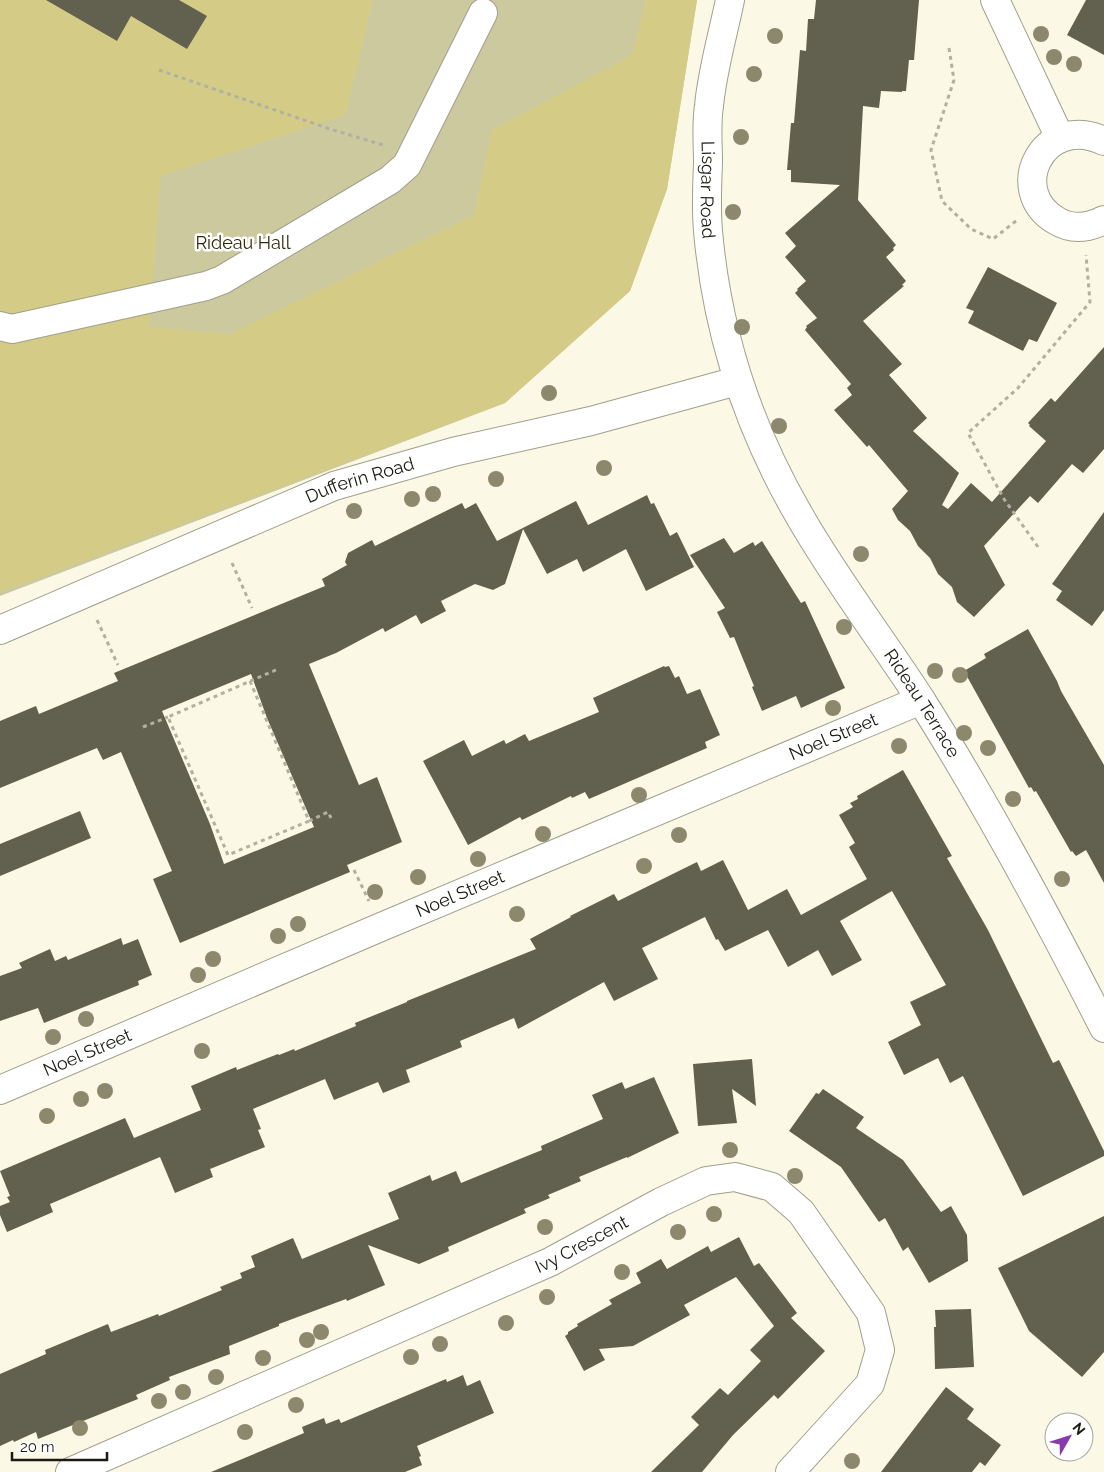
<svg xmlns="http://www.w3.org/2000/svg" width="1104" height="1472" font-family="Raleway,sans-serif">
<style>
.green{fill:#cdc99f}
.forest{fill:#d4cc86}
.building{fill:#62604e;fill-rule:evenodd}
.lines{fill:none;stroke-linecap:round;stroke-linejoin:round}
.minor-casing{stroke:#a19f8c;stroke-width:30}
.path{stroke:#b2b0a1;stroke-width:3;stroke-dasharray:4 4;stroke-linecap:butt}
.minor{stroke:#fff;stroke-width:28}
.tree{fill:#8b886e}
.labels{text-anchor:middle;stroke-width:5;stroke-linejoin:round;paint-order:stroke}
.street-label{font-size:18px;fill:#1b1a13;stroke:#fff}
.park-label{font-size:18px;fill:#2f2c0c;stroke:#fff}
</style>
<rect width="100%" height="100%" fill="#fbf9e5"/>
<polygon class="green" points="0,0 697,0 667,189 630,291 505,403 0,596"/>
<polygon class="forest" points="0,0 373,0 345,115 161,176 149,327 230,334 474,215 492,130 632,55 646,0 697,0 667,189 630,291 505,403 0,592"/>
<g class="building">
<polygon points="46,0 179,0 207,16 187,49 131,16 117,41"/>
<polygon points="816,0 919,0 914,60 909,60 906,91 902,91 902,92 881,91 879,108 863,106 858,200 896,245 893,248 894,250 886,257 906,281 902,285 904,286 863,321 902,364 889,375 927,418 913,431 959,473 942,505 948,509 971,483 992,502 1046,441 1029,426 1030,425 1028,423 1051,398 1055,402 1104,347 1104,449 1083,473 1072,464 1038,503 1030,496 984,546 1005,585 974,617 957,602 952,587 938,574 930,558 918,546 910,531 898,520 892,509 908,491 869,445 867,447 834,410 852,395 847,388 851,384 805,330 807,327 806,326 817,318 795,293 798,290 797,289 806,281 785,257 796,246 785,233 840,185 791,182 791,170 787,170 791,123 794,123 800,50 806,51 808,19 814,19"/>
<polygon points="1086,0 1104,0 1104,55 1067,35"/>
<polygon points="988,267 1057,303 1037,342 1029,339 1023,351 968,323 974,311 966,308"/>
<path d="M 647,495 L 651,504 L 654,503 L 670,536 L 677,532 L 694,567 L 646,591 L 626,549 L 583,572 L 577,559 L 547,574 L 523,529 L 505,584 L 493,590 L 475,584 L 441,601 L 446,611 L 421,624 L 416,615 L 385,632 L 383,628 L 336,653 L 309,664 L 359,785 L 377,777 L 402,842 L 347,865 L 350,872 L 180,943 L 153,879 L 172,871 L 121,752 L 103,760 L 97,748 L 0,788 L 0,721 L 36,706 L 39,714 L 118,681 L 114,673 L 325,586 L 322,579 L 347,565 L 345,562 L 348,553 L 372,540 L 375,546 L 462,503 L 465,509 L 476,503 L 497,541 L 576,501 L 588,525 ZM 251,674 L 267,718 L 314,827 L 224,864 L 210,824 L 162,711 Z"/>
<polygon points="1104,512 1104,610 1092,626 1056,600 1062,591 1052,584"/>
<polygon points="724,538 734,553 753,542 755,546 762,541 801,603 805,601 845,688 801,708 796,696 762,711 752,687 754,686 734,637 730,638 717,612 725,608 690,555"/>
<polygon points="1028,629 1057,681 1061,691 1104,765 1104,883 1086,850 1076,856 1072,851 1071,852 1036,791 1034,792 1031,787 1029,788 964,671 986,658 984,654"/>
<polygon points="664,666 665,667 669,666 675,678 679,676 687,694 700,689 720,735 705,742 707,748 589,799 585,792 572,798 571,796 522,820 520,817 468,845 423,761 464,740 472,756 504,740 506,744 525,734 529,741 599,712 593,698"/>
<polygon points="903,770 952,856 947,858 988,930 1053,1063 1059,1060 1104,1151 1104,1156 1023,1196 963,1076 950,1083 938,1058 904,1075 888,1042 921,1025 910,1002 946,985 892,891 840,921 862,960 832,976 818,950 788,967 768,930 725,951 718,939 716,940 705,917 642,948 658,979 614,1001 604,982 518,1029 514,1018 460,1041 462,1047 406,1070 410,1082 383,1093 378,1082 334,1100 325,1079 253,1109 261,1129 258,1130 265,1147 210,1169 213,1177 175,1193 160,1157 50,1204 53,1212 7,1232 0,1215 0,1206 10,1202 7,1197 10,1196 0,1171 125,1118 134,1138 201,1110 191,1086 236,1067 237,1070 278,1054 279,1055 294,1049 295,1051 356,1026 355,1023 407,1002 407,1001 536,949 530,939 571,917 570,916 614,894 618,901 697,862 701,871 723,860 748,910 787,889 801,915 867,879 849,847 855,843 839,815 853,807 850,803 858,799 857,796"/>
<polygon points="80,811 91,838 0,876 0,844"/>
<polygon points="121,938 123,945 138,939 152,975 138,981 139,985 44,1023 38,1008 0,1021 0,976 22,968 19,963 50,949 55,961 66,956 68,960"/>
<polygon points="752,1059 756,1106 732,1089 737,1123 698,1126 693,1064"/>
<polygon points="654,1077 679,1133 627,1158 627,1157 579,1177 581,1181 548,1195 550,1198 524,1209 526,1213 448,1247 449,1251 419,1264 368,1245 385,1285 347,1301 346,1299 279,1324 279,1326 229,1346 230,1354 169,1377 170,1380 136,1395 138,1399 38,1439 36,1432 14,1442 13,1440 0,1446 0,1374 46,1354 45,1350 108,1324 111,1332 158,1314 159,1316 222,1290 220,1287 242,1278 240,1273 255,1267 251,1256 293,1238 302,1259 399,1219 388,1193 430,1175 432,1181 456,1171 461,1183 542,1150 541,1146 603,1119 592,1095 622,1082 625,1089"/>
<polygon points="823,1089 864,1117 856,1128 903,1160 941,1212 951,1206 967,1235 968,1261 929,1283 908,1247 903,1251 885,1218 879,1222 841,1167 789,1131 816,1093 819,1094"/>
<polygon points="1104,1216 1104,1352 1082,1377 1029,1331 998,1268"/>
<polygon points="739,1237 754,1266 759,1263 797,1313 791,1318 825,1351 778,1399 774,1395 733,1435 702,1472 651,1472 699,1425 691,1417 720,1388 728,1395 761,1361 750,1350 774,1326 736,1277 684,1305 690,1315 633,1346 599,1349 605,1360 584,1371 565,1336 568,1334 568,1332 578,1326 577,1324 612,1304 609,1300 641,1283 636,1273 661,1259 667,1269 708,1246 711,1252"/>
<polygon points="971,1309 974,1367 935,1369 934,1327 936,1327 935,1310"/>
<polygon points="463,1375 467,1386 480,1380 494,1413 417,1446 421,1456 419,1457 422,1465 405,1472 211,1472 304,1433 302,1427 324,1418 326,1424 339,1419 341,1423 446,1379 447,1382"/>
<polygon points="946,1387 974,1409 967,1419 1001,1445 985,1466 980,1462 972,1472 881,1472"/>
</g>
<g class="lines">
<g class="minor-casing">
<g id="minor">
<path id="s1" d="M 730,0 C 723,34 712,72 709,106 C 706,124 708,144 708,163 C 707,185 706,208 708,231 C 717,333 748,427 799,515 C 836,580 881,638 921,700 C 988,806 1047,916 1104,1028"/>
<polyline points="995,0 1060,138"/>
<path d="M 1104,141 C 1042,112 1005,192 1057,221 C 1072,230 1088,228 1104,220"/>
<polyline points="0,326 12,329 206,286 222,280 390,180 407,165 483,13"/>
<path id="s2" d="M 0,630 L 334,486 L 453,452 L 591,421 L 737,381"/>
<path id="s3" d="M 0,1090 L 381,927 L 921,700"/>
<path id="s4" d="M 70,1472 L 550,1262 L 661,1202 L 706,1181 L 735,1177 L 772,1187 L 801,1212 L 871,1313 L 880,1350 L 870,1384 L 790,1472"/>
</g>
</g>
<g class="path">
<polyline points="949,48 954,80 931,150 942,201 971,229 993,239 1016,221"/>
<polyline points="159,70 330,129 383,145"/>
<polyline points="1038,547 1004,499 968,433 1018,388 1090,302 1086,255"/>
<polyline points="232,563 252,608"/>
<polyline points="97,620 118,665"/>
<polyline points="250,681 309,821 228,855 168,717 278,669"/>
<polyline points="143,727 168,717"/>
<polyline points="309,821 328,812 331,818"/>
<polyline points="354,870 369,901"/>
</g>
<use href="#minor" class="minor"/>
</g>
<g class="tree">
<circle cx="1041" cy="34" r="8"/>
<circle cx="775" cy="36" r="8"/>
<circle cx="1054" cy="57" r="8"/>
<circle cx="1074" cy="64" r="8"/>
<circle cx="754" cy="74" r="8"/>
<circle cx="741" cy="137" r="8"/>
<circle cx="733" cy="212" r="8"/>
<circle cx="742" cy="327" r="8"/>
<circle cx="549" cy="393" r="8"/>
<circle cx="779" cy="426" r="8"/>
<circle cx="604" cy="468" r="8"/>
<circle cx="496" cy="479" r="8"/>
<circle cx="433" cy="494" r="8"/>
<circle cx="412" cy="499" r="8"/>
<circle cx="354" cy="511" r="8"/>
<circle cx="861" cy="554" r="8"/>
<circle cx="844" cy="627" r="8"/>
<circle cx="935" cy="671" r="8"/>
<circle cx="960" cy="675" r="8"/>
<circle cx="833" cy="708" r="8"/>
<circle cx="964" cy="733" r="8"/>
<circle cx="899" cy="746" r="8"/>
<circle cx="988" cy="748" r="8"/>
<circle cx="639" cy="795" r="8"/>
<circle cx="1013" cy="799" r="8"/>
<circle cx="543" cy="834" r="8"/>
<circle cx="679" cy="835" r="8"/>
<circle cx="478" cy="859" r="8"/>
<circle cx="644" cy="866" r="8"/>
<circle cx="418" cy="877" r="8"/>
<circle cx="1062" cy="879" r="8"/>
<circle cx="375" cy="892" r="8"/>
<circle cx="517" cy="914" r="8"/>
<circle cx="298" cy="924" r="8"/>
<circle cx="278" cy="936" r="8"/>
<circle cx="213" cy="959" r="8"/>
<circle cx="198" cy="975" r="8"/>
<circle cx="86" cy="1019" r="8"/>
<circle cx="53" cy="1037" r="8"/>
<circle cx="202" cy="1051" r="8"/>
<circle cx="105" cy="1091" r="8"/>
<circle cx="81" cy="1099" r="8"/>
<circle cx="47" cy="1116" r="8"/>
<circle cx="730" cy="1150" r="8"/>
<circle cx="795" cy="1176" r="8"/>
<circle cx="714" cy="1214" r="8"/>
<circle cx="545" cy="1227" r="8"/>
<circle cx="678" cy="1232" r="8"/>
<circle cx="622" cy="1272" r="8"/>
<circle cx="547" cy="1297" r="8"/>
<circle cx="506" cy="1323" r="8"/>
<circle cx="321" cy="1332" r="8"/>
<circle cx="307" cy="1340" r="8"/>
<circle cx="440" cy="1344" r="8"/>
<circle cx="411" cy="1357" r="8"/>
<circle cx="263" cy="1358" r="8"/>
<circle cx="216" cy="1377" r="8"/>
<circle cx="183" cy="1392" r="8"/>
<circle cx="159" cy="1401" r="8"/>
<circle cx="296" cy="1405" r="8"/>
<circle cx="80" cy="1428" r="8"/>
<circle cx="245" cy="1432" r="8"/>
<circle cx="852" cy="1461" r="8"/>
</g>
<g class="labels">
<g class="street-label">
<text dy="6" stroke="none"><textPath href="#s1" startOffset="192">Lisgar Road</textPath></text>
<text dy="6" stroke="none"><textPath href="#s2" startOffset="390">Dufferin Road</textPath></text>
<text dy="6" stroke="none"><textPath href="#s1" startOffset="759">Rideau Terrace</textPath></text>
<text dy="6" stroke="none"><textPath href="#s3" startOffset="905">Noel Street</textPath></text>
<text dy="6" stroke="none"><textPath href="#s3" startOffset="500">Noel Street</textPath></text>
<text dy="6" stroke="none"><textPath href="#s3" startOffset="95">Noel Street</textPath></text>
<text dy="6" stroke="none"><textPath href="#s4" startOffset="560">Ivy Crescent</textPath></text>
</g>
<g class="park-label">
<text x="243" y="249">Rideau Hall</text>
</g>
</g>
<g transform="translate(1069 1437) rotate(51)"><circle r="24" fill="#ffffff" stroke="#a4a3a1"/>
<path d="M0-4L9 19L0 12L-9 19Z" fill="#863aab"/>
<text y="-8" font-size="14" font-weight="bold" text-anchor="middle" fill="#1b1a13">N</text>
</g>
<path d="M12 1452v8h95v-8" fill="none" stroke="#1b1a13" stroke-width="2.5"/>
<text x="20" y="1452" font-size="15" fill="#1b1a13" stroke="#ffffff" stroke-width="4" paint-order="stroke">20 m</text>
</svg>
